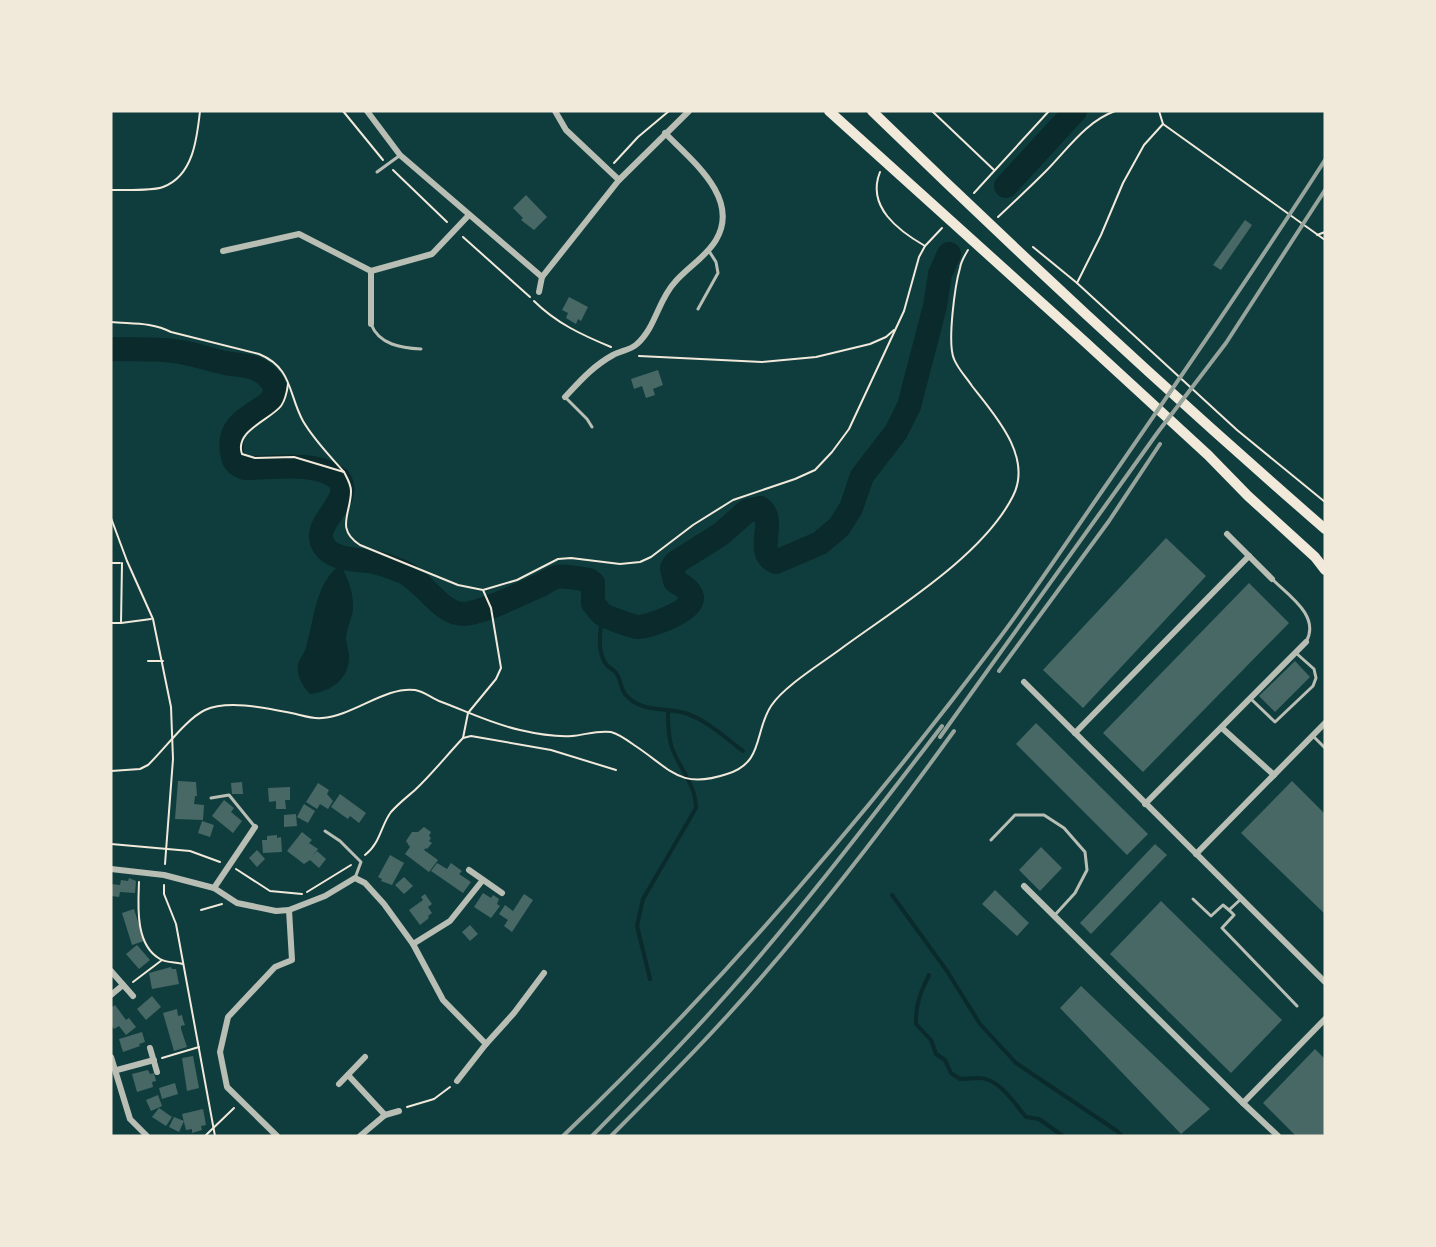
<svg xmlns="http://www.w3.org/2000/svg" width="1436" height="1247" font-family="Quicksand,sans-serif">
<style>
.water{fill:#0a2a2b}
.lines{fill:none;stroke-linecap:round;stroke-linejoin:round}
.stream{stroke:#0a2a2b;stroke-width:4}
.river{stroke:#0a2a2b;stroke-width:24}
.building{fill:#486865}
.path{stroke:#f1e9da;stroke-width:2}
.service{stroke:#b8beb3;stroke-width:3}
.minor{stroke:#b8beb3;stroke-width:6}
.primary{stroke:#f1e9da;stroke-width:10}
.rail{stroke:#97a49c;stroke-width:4}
</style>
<rect width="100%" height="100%" fill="#0f3d3e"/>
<path class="water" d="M 336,568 L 342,568 C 349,580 354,596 353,609 C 352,618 347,628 346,637 C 346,645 350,653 349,660 C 347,681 329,692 310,694 C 303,686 296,676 298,664 C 299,659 305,653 306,647 C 314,620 315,588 336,568 Z"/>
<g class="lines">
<g class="stream">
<path d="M 602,614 C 601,630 596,650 606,664 C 608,668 614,669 616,673 C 621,679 620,687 625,694 C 640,713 665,707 685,713 C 705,719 727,739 743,751"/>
<polyline points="892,895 947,971 980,1024 1016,1063 1117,1131 1122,1136"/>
<path d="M 929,975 C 921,991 915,1005 916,1024 L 931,1040 L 936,1054 L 945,1060 L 951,1073 L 960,1079 C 966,1079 973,1078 979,1078 C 999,1078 1014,1103 1026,1117 L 1039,1119 L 1063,1136"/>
<path d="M 650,979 L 637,926 L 643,899 L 696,808 C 696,784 678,767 671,745 C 668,734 668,723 668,712"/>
</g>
<g class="river">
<polyline points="1006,186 1075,111"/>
<path d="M 111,349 C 134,350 157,348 180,352 C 195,354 210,360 225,363 C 241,366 255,364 267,376 C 270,379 274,383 275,388 C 277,414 225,412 232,452 C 233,461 236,465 245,468 C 274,468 315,460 339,479 C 355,502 309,523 324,546 C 334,561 358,559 374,562 C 383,564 392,567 401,571 C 423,579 440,614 463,614 C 483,613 522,593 541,585 C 546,582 551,578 557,577 C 561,575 583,579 589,580 L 593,583 L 593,603 C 596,606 599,612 602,614 C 606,617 633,627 638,627 C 649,627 694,611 692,597 C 690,589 681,585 675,581 L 672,568 L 675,563 L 721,534 L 747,511 L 760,508 C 778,521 753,552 776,562 L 820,543 L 839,527 L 851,508 L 862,476 L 896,432 L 909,406 L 935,306 L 940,274 L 949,254"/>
</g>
</g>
<g class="building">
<polygon points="526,195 547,217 534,230 521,220 523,218 513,208"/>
<polygon points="1245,220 1252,225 1221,270 1213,265"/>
<polygon points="569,297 588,307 581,321 578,319 576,324 566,318 568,313 562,310"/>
<polygon points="658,370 663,385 653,389 655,395 646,398 642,386 634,389 631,379"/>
<polygon points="1166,538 1206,576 1083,708 1043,670"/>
<polygon points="1249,583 1289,623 1143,772 1103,733"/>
<polygon points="1295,661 1310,677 1275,712 1259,696"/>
<polygon points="1036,723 1148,834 1127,855 1016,744"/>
<polygon points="178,781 196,782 197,796 195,796 194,804 204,805 203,820 175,819"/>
<polygon points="1292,781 1325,814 1325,914 1241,833"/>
<polygon points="242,782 243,794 232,794 231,783"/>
<polygon points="318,783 329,790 327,794 333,801 328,809 320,804 317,809 306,802"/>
<polygon points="290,787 290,800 285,800 286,809 276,809 276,801 269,802 268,788"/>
<polygon points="340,794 366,813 359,823 350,816 348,819 331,807"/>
<polygon points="224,800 234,808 231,812 242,821 233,833 212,816"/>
<polygon points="304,804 315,811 308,823 297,817"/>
<polygon points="296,814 297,826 284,827 284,815"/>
<polygon points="202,821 214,825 210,837 198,833"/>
<polygon points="424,827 431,832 429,836 431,838 429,841 432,843 427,849 426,848 424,850 438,860 429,872 405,854 410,847 406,841 412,832 418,832"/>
<polygon points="302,832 312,840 309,843 318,849 311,858 317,851 326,859 319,868 310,860 304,864 287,851"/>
<polygon points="277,835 277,838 281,837 282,852 263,853 262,840 267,840 267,836"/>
<polygon points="1155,844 1167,855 1091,934 1080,923"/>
<polygon points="1041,847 1062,868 1040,891 1019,870"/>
<polygon points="257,850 265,859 257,867 249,858"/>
<polygon points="390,855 404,863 392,885 381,881 382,879 378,877"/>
<polygon points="437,863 447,869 451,863 462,871 459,874 471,882 463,893 431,871"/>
<polygon points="404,877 413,886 404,894 395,885"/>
<polygon points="129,878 136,881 135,893 120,892 119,897 111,896 111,884 120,885 121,880 128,881"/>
<polygon points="995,890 1029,923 1017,936 982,904"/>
<polygon points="483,893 491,898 493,895 499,899 497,904 500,906 491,918 474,907"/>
<polygon points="425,894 432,904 428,907 432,913 428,916 429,918 420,925 409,910 423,900 421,897"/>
<polygon points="524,894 533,900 512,932 504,926 508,920 499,914 505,905 513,911"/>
<polygon points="1161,901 1282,1020 1231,1073 1110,954"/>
<polygon points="134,909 144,941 132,945 122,913"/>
<polygon points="470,925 478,934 470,941 462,932"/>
<polygon points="137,945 150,960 139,969 126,954"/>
<polygon points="171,967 172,969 176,969 179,984 152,989 149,973"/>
<polygon points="1081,986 1210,1109 1181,1134 1060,1008"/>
<polygon points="152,996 161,1007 146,1020 137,1009"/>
<polygon points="115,1005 126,1020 129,1018 136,1027 126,1035 119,1026 114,1029 111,1025 111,1008"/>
<polygon points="177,1009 178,1016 182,1015 183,1020 185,1025 181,1026 181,1029 187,1047 174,1051 163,1013"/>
<polygon points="142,1032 145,1042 139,1044 140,1046 123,1052 119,1039"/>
<polygon points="1315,1049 1325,1059 1325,1136 1296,1136 1263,1103"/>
<polygon points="193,1056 199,1088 187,1091 182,1058"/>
<polygon points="148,1070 150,1074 154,1073 156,1081 152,1082 153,1087 137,1092 132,1074"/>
<polygon points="175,1083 178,1094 162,1099 159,1088"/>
<polygon points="158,1095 162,1106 151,1111 146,1100"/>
<polygon points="159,1108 172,1117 166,1126 152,1117"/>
<polygon points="203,1109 206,1125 201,1126 202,1130 192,1133 192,1129 186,1130 182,1114"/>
<polygon points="174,1117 184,1121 179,1132 169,1127"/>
</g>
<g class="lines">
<g class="path">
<polyline points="343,111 383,160"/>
<polyline points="932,111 994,170"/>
<polyline points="1159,111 1163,124 1325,240"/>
<polyline points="614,163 638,137 669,111"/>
<polyline points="393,170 447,222"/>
<path d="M 880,172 C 866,207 899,231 925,246"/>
<path d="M 111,190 C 123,190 153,191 163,187 C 193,176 197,139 200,111"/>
<polyline points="974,193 1049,111"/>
<path d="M 998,217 C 1014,202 1030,187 1045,172 C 1067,150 1085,122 1115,111"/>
<polyline points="1317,235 1325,232"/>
<polyline points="463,237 530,297"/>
<polyline points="1033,247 1077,283 1237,430 1325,502"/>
<polyline points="1077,283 1101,235 1123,183 1144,145 1163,124"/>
<path d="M 534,301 C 556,323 582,335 611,347"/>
<path d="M 111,322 C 132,324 152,322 171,332 L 259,354 C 293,368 288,394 303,421 C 314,440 330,456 344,472 C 347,478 351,484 351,491 C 351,513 335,529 360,545 L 458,585 L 483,590 L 517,580 L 558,559 L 571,558 L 620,564 L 640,562 L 651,557 L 693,525 L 733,500 L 795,479 L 815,470 L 832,452 L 849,429 L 904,311 L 919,257 L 925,246 L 942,228"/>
<polyline points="639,356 762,362 816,357 870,344 886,337 894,330"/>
<path d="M 288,384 C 287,392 286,399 281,406 C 270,420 234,431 242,454 L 255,458 L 294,457 L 344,472"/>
<polyline points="111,518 127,561 153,619 171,707 173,759 165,864"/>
<polyline points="111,563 120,563"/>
<polyline points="111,623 121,623 122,563"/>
<polyline points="121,623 151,619"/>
<polyline points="148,661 163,661"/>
<polyline points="463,738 468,713 496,679 501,668 491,608 483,590"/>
<path d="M 111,771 L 140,769 L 148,765 C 164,750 186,719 205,710 C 229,699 270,709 296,714 C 304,716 313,719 322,718 C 353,716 386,686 415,690 C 423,691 432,698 439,701 C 466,711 492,724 520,730 C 537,734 554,737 572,736 C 585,735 597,730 611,732 C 619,734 627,740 634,745 C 671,769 679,790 727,774 C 764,763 754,732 771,706 C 784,686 822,663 842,648 C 895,609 983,556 1013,496 C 1033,457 995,415 972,386 C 966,377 958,369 954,359 C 947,343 955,285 960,268 C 961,261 965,255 968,250"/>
<polyline points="111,844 190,851 220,862"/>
<path d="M 365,855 C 380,844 381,825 391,812 C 399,803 407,797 415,790 C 432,774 447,755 463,738 L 471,736 L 551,750 L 616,770"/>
<polyline points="236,869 270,891 302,894"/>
<path d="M 139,882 C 138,906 135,945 160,959 C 166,963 176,962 183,964"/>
<polyline points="164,885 164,894 176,924 215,1136"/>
<polyline points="307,892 351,865"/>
<polyline points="201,910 222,904"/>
<polyline points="133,982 162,960"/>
<polyline points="162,1058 199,1047"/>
<polyline points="407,1107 434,1099 450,1087"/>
<polyline points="205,1136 234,1108"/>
</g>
<g class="service">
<polyline points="377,172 399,156"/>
<polyline points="698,309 718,273 716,262 709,251"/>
<path d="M 371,324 C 379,345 402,348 421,349"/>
<polyline points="565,397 587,419 592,427"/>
<path d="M 1272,579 C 1288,595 1321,616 1306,642"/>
<polyline points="1251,699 1275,722 1313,686 1316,678 1314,669 1296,653"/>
<polyline points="1314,737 1325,748"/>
<polyline points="211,798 229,795 255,827"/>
<polyline points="325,831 340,841 361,862 355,878"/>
<polyline points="991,840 1015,815 1044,815 1064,828 1085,852 1087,870 1075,893 1054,916"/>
<polyline points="1193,899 1211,916 1223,905 1229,910"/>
<polyline points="1241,899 1229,910 1234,915 1222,928 1297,1006"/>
</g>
<g class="minor">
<polyline points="367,111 400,155 542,277"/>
<polyline points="555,111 566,130 619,180"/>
<polyline points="223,251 299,234 371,271 432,254 468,216"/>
<polyline points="539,292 542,277 619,180 689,111"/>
<polyline points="371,324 371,271"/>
<path d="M 565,397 C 580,381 593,366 613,355 C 620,351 631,350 637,344 C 656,327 658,300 675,282 C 688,267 706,257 716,240 C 741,198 691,160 665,133"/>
<polyline points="1227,534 1272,579"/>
<polyline points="1024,682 1325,982"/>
<polyline points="1222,728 1274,775"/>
<polyline points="1075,733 1249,556"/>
<polyline points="1145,804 1306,642"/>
<polyline points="1196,854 1325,723"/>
<polyline points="111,869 164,875 214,888 237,903 276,911 289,910 325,896 355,878 365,883 384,904 413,944 443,1000 486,1044 514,1013 544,973"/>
<polyline points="469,870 502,893"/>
<polyline points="1024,886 1243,1103"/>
<polyline points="214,888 255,827"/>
<polyline points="413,944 450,921 482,881"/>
<polyline points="111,971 133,996"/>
<polyline points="111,995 123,985"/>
<polyline points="150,1048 157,1072"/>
<polyline points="111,1057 130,1119 147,1136"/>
<polyline points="117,1070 154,1060"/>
<polyline points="348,1075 385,1115"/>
<polyline points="457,1081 486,1044"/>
<polyline points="339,1084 365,1057"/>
<polyline points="277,1136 227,1087 220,1052 228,1017 275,967 292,960 289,910"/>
<polyline points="360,1136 385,1115 399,1111"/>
<polyline points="1278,1136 1243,1103 1325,1019"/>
</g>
<g class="primary">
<polyline points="829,111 1084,341 1208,455 1248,496 1315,557 1325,570"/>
<path d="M 872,111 C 1019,254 1170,394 1325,529"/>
</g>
<g class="rail">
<polyline points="999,671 1109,521 1160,444"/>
<polyline points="940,737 1158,432 1226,343 1325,190"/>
<path d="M 563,1136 C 722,984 866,816 998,640 C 1037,588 1072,534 1109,481 C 1182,375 1255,269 1325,160"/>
<path d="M 592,1136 C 634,1093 677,1050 717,1005 C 797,916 869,821 942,726"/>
<path d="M 611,1136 C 651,1096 690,1057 728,1015 C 809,926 883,829 954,731"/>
</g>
</g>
<rect width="1436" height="1247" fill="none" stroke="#f1e9da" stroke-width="225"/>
</svg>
